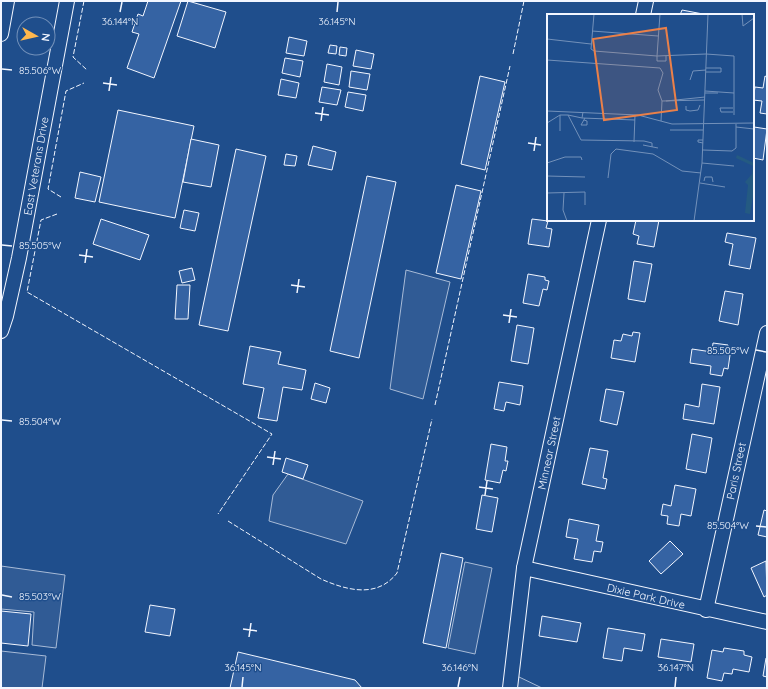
<svg xmlns="http://www.w3.org/2000/svg" width="768" height="689" font-family="Quicksand,sans-serif">
<style>
.parking{fill:#305b95;stroke:#a8bbd7}
.building{fill:#3563a3;stroke:#f2f6ff}
.lines{fill:none;stroke-linecap:round;stroke-linejoin:round}
.minor-casing{stroke:#f2f6ff;stroke-width:16}
.minor{stroke:#1f4e8c;stroke-width:14}
.fence{stroke:#f2f6ff;stroke-width:1;stroke-dasharray:5 2;stroke-linecap:butt}
.ticks{fill:none;stroke:#f2f6ff;stroke-width:1.5}
.labels{text-anchor:middle;stroke-width:3;stroke-linejoin:round;paint-order:stroke}
.street-label{font-size:11px;fill:#f2f6ff;stroke:#1f4e8c}
.inset-road{fill:none;stroke:#7391ba;stroke-width:1}
.view{fill:#ea8049;fill-opacity:0.15;stroke:#ea8049;stroke-width:2}
.inset-edge{fill:none;stroke:#f2f6ff;stroke-width:2}
.ticks-label{font-size:10px;text-anchor:middle;fill:#f2f6ff;stroke:#1f4e8c;stroke-width:3;stroke-linejoin:round;paint-order:stroke}
</style>
<rect width="100%" height="100%" fill="#1f4e8c"/>
<g class="parking">
<polygon points="406,270 450,282 423,399 390,389"/>
<polygon points="288,474 363,501 346,544 269,521 273,495"/>
<polygon points="465,562 492,568 475,654 448,648"/>
<polygon points="1,566 65,575 56,648 32,645 34,612 1,609"/>
<polygon points="1,651 46,656 42,688 1,688"/>
<polygon points="517,676 542,688 516,688"/>
</g>
<g class="building">
<polygon points="148,1 181,1 154,78 127,68 139,34 132,32 138,14 143,16"/>
<polygon points="188,1 226,12 215,48 177,36"/>
<polygon points="682,10 708,15 680,15"/>
<polygon points="289,37 307,41 304,56 286,53"/>
<polygon points="330,45 337,46 336,54 328,53"/>
<polygon points="340,47 347,48 346,56 339,55"/>
<polygon points="356,50 374,54 371,69 353,66"/>
<polygon points="285,58 303,61 300,77 282,73"/>
<polygon points="327,64 342,67 339,85 324,82"/>
<polygon points="351,71 370,74 367,90 349,87"/>
<polygon points="480,76 505,82 485,170 461,164"/>
<polygon points="765,76 767,77 767,114 760,113 762,101 753,100 755,87 763,88"/>
<polygon points="281,79 299,83 296,98 278,95"/>
<polygon points="322,87 341,90 337,105 319,102"/>
<polygon points="348,92 366,95 363,111 345,107"/>
<polygon points="118,110 194,126 175,218 99,202"/>
<polygon points="754,127 767,129 763,160 753,158"/>
<polygon points="191,139 219,145 211,187 183,182"/>
<polygon points="313,146 336,152 332,170 308,165"/>
<polygon points="236,149 266,156 228,331 199,325"/>
<polygon points="286,154 297,156 295,166 284,165"/>
<polygon points="80,172 101,177 95,202 75,198"/>
<polygon points="367,176 396,182 359,358 330,351"/>
<polygon points="456,185 481,191 461,279 436,273"/>
<polygon points="184,210 199,213 195,231 180,228"/>
<polygon points="101,219 149,235 140,260 93,244"/>
<polygon points="532,219 548,221 546,228 552,229 549,247 528,244"/>
<polygon points="636,220 659,220 654,247 637,244 639,236 633,234"/>
<polygon points="727,233 756,238 750,269 729,265 733,244 725,242"/>
<polygon points="634,261 652,264 645,302 628,299"/>
<polygon points="192,268 195,280 182,283 179,271"/>
<polygon points="528,274 545,277 545,280 549,281 547,290 543,289 539,306 523,303"/>
<polygon points="177,285 190,285 188,319 175,319"/>
<polygon points="725,291 743,294 738,325 719,321"/>
<polygon points="517,325 534,328 528,364 511,361"/>
<polygon points="633,332 640,333 635,362 611,358 614,340 621,341 623,334 632,336"/>
<polygon points="713,343 728,345 726,354 730,355 728,369 724,368 722,376 710,374 711,366 690,363 692,349 712,352"/>
<polygon points="250,346 281,352 278,364 306,370 302,390 283,387 277,421 258,418 264,388 243,384"/>
<polygon points="499,382 523,386 520,405 506,402 504,411 494,409"/>
<polygon points="315,383 330,388 326,403 311,399"/>
<polygon points="702,384 720,387 714,424 683,419 685,404 699,407"/>
<polygon points="606,389 624,392 617,425 600,421"/>
<polygon points="692,434 712,438 706,473 686,469"/>
<polygon points="491,444 507,447 505,461 508,461 506,471 503,470 500,483 485,480"/>
<polygon points="590,448 608,451 603,478 607,479 605,489 582,484"/>
<polygon points="286,458 308,465 303,479 282,472"/>
<polygon points="675,485 696,489 691,516 681,514 679,526 667,524 668,516 661,515 663,504 671,506"/>
<polygon points="482,495 498,498 492,532 476,529"/>
<polygon points="764,510 767,511 767,537 758,535"/>
<polygon points="569,519 599,525 596,541 603,542 601,552 594,551 592,562 574,559 578,539 566,537"/>
<polygon points="670,541 683,554 661,574 649,561"/>
<polygon points="441,553 463,558 446,648 423,643"/>
<polygon points="766,561 767,595 764,597 751,568"/>
<polygon points="150,605 175,609 170,636 145,632"/>
<polygon points="1,611 31,614 28,646 1,643"/>
<polygon points="542,616 581,623 577,642 539,636"/>
<polygon points="608,628 645,634 642,651 624,648 622,661 603,658"/>
<polygon points="661,639 694,644 691,662 658,657"/>
<polygon points="724,648 744,651 744,655 752,657 749,672 733,669 732,674 724,673 722,681 707,678 712,650 723,652"/>
<polygon points="238,652 355,680 362,688 230,688"/>
<polygon points="766,658 767,658 767,677 763,676"/>
</g>
<g class="lines">
<g class="minor-casing">
<g id="minor">
<polyline points="643,15 646,1"/>
<polyline points="1,34 7,1"/>
<polyline points="1,331 6,316 19,258 67,1"/>
<polyline points="524,568 767,622"/>
<polyline points="706,610 767,333"/>
<polyline points="510,688 524,568 599,220"/>
</g>
</g>
<use href="#minor" class="minor"/>
<g class="fence">
<polyline points="84,1 73,57 87,70"/>
<polyline points="513,54 524,1"/>
<polyline points="61,197 48,189 66,91 84,83"/>
<polyline points="57,214 41,220 27,292 272,434 218,514"/>
<polyline points="435,405 510,66"/>
<path d="M 228,521 L 321,579 C 346,590 377,599 397,573 L 432,419"/>
</g>
</g>
<path class="ticks" d="M 120,12 L 122,2M 337,12 L 338,2M 2,69 L 12,70M 103,83 L 117,85M 109,91 L 111,77M 315,113 L 329,115M 321,121 L 323,107M 528,143 L 541,145M 534,151 L 536,137M 2,245 L 12,246M 79,255 L 93,257M 85,263 L 87,249M 291,285 L 305,287M 297,293 L 299,279M 503,315 L 517,317M 509,323 L 511,309M 756,350 L 766,352M 2,420 L 12,421M 267,457 L 281,459M 273,465 L 275,451M 479,487 L 493,489M 485,495 L 487,481M 756,526 L 766,527M 2,595 L 12,597M 243,629 L 257,631M 249,637 L 251,623M 242,687 L 243,677M 458,687 L 460,677M 675,687 L 676,677"/>
<g class="labels">
<g class="street-label">
<text transform="translate(36 166) rotate(-80)" y="4">East Veterans Drive</text>
<text transform="translate(549 453) rotate(-78)" y="4">Minnear Street</text>
<text transform="translate(736 471) rotate(-78)" y="4">Paris Street</text>
<text transform="translate(646 596) rotate(13)" y="4">Dixie Park Drive</text>
</g>
</g>
<g transform="translate(547 14)">
<rect width="207" height="207" fill="#1f4e8c"/>
<path d="M 190,141 L 207,149 L 207,176 L 203,200 L 198,199 L 201,171 L 198,168 L 205,160 L 206,152 L 189,144 Z" fill="#245a82"/>
<path class="inset-road" d="M 47,0 L 44,35 L 47,37 L 110,42 L 159,40 L 187,42 L 187,79M 195,0 L 196,12 L 207,4M 45,17 L 111,22M 0,25 L 44,30M 110,42 L 113,0M 110,42 L 110,47 L 119,47 L 119,42M 0,46 L 113,54 L 116,59 L 111,76 L 115,87 L 114,107M 159,58 L 174,58 L 174,54 L 159,54M 143,66 L 146,57 L 159,56M 158,77 L 187,79 L 187,101M 158,79 L 171,79M 115,87 L 157,86M 119,87 L 158,83M 139,92 L 139,96 L 143,97 L 151,96 L 153,91M 0,97 L 91,101 L 125,110 L 207,109M 36,98 L 35,104 L 21,101 L 34,126 L 97,127 L 105,129 L 105,133M 186,98 L 174,98 L 173,94 L 186,94M 35,104 L 88,106M 37,106 L 40,107 L 40,111 L 34,111 L 38,104M 0,109 L 13,101M 189,113 L 207,115M 123,116 L 156,116M 13,117 L 13,101 L 21,101M 87,128 L 88,101M 156,129 L 151,128 L 151,126 L 156,126M 96,131 L 111,134M 156,136 L 185,137 L 189,134 L 189,110M 0,149 L 18,143 L 34,143 L 35,146M 155,149 L 187,152M 0,162 L 38,163M 61,164 L 64,140 L 69,135 L 106,140 L 135,157 L 154,159M 157,167 L 158,163 L 165,163 L 166,168M 153,169 L 178,173M 0,179 L 38,178 L 38,191M 17,179 L 16,196 L 20,207M 147,207 L 155,149 L 161,0"/>
<path class="view" d="M 119,14 L 130,96 L 57,106 L 46,25 Z"/>
<rect width="207" height="207" class="inset-edge"/>
</g>
<g class="ticks-label">
<text x="120" y="25">36.144°N</text>
<text x="337" y="25">36.145°N</text>
<text x="40" y="74">85.506°W</text>
<text x="40" y="249">85.505°W</text>
<text x="728" y="354">85.505°W</text>
<text x="40" y="425">85.504°W</text>
<text x="728" y="529">85.504°W</text>
<text x="40" y="600">85.503°W</text>
<text x="243" y="671">36.145°N</text>
<text x="460" y="671">36.146°N</text>
<text x="676" y="671">36.147°N</text>
</g>
<rect width="768" height="689" fill="none" stroke="#f2f6ff" stroke-width="4"/>
<g transform="translate(36 36) rotate(98)"><circle r="19" fill="#1f4e8c" stroke="#7391ba"/>
<path d="M0-3L7 15L0 10L-7 15Z" fill="#ffb74d"/>
<text y="-6" font-size="11" font-weight="bold" text-anchor="middle" fill="#f2f6ff">N</text>
</g>
</svg>
